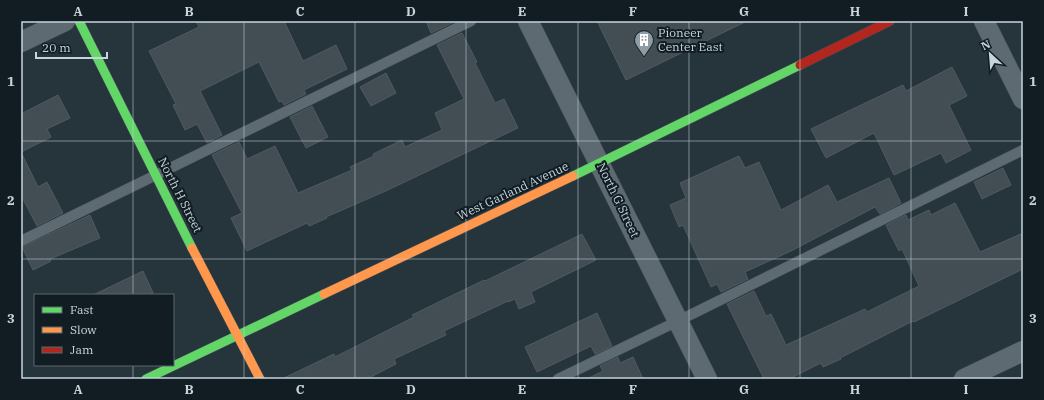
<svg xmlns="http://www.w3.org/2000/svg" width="1044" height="400" font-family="'IBM Plex Serif',serif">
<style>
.building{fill:#424e54;stroke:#4f5a61}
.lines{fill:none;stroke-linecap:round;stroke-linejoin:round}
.lane-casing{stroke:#445057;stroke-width:11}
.street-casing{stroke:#445057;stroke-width:21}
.fast-casing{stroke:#445057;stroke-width:10}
.slow-casing{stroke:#445057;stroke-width:10}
.jam-casing{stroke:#445057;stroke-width:10}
.lane{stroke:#5d6a71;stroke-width:10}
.street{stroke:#5d6a71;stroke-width:20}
.fast{stroke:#63d668;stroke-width:9}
.slow{stroke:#ff974d;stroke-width:9}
.jam{stroke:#b3261e;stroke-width:9}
.grid{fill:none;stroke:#c5d4dd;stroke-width:1;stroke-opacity:0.55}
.labels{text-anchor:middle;stroke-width:4;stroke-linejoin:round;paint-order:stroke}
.poi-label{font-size:12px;fill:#c5d4dd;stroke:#111d23;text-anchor:start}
.street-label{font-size:12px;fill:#c5d4dd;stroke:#111d23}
.neatline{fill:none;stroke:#c5d4dd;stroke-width:1.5}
.grid-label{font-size:13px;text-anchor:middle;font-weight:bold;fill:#c5d4dd}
</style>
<rect width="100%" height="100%" fill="#26343c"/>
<g class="building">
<polygon points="196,21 284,21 303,61 336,45 347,69 304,90 306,94 284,105 282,101 279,102 259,62 200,91 222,135 207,143 197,124 185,130 173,105 176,104 149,51 199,27"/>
<polygon points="426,21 456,21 431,33"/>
<polygon points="597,21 747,21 626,80"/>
<polygon points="462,33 477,62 475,63 495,103 504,99 518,128 388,190 326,217 327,218 309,226 307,223 247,251 231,218 242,213 212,155 239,142 247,159 275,146 298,193 352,170 350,167 374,156 373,154 402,140 405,147 442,130 435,113 464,99 437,45"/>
<polygon points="952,67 967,96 949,105 971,150 946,163 941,153 894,175 874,133 826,158 811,129 903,85 906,91"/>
<polygon points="386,73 396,93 371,106 360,87"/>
<polygon points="58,95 70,118 47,129 51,137 21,152 38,187 47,182 63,213 37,226 21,195 21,114"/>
<polygon points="312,106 328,137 306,148 290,117"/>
<polygon points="739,156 745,168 759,162 781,210 828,185 837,202 889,178 901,203 880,214 875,207 791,251 745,272 748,279 721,292 717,284 711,287 683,225 679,227 670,205 686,198 680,183"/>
<polygon points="1003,168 1011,185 982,199 974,182"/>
<polygon points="955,203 980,252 1023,233 1023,269 914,322 913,321 840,358 841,359 823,367 821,363 789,379 764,379 727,304 754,291 766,316 771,314 786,345 865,309 867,312 919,286 902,249 899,251 886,225 906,215 908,220 929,210 931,215"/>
<polygon points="90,215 100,238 50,259 51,261 33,270 22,247"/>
<polygon points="582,234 596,260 531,292 535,302 519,309 515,299 508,302 508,301 444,331 446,335 394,359 396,364 367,379 282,379 334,354 335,357 414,317 412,315 484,280 485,281"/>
<polygon points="143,271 154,295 93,295"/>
<polygon points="597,313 612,346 595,354 591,346 537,372 525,347"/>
<polygon points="618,357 620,363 633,357 643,379 587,379 603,371 600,366"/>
</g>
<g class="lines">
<g class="lane-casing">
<g id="lane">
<polyline points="21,241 471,21"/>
<polyline points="558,379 678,321 1023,150"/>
</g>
</g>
<g class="street-casing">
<g id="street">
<polyline points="528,21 707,379"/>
<polyline points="984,21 1023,99"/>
<polyline points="21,42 65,21"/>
<polyline points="964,379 1023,351"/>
</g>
</g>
<g class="fast-casing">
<g id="fast">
<polyline points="79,21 192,248"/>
<polyline points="573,176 800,65"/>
<polyline points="146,379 324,294"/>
</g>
</g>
<g class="slow-casing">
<g id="slow">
<polyline points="192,248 260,379"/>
<polyline points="324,294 573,176"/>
</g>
</g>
<g class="jam-casing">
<polyline id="jam" points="800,65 890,21"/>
</g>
<use href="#lane" class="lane"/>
<use href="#street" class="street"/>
<use href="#fast" class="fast"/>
<use href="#slow" class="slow"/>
<use href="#jam" class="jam"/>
</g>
<path class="grid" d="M 133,21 L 133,295M 244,21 L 244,379M 355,21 L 355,379M 466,21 L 466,379M 578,21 L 578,379M 689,21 L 689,379M 800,21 L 800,379M 911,21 L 911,379M 21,141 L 1023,141M 21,259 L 1023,259M 133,365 L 133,379"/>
<defs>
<g id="building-pin" transform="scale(1)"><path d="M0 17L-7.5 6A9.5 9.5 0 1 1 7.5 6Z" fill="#8d9ca5" stroke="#111d23"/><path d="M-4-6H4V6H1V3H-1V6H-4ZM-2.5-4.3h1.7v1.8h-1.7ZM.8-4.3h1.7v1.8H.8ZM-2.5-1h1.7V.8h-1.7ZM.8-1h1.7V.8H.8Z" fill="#fff"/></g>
</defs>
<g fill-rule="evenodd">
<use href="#building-pin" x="644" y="40"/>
</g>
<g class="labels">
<g class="poi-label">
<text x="658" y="37">Pioneer<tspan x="658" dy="14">Center East</tspan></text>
</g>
<g class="street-label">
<text transform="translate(513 191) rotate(-25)" y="4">West Garland Avenue</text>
<text transform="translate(180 195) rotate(63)" y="4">North H Street</text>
<text transform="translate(618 200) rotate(64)" y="4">North G Street</text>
</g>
</g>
<rect width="1044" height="400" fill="none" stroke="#111d23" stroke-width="44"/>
<rect x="34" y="294" width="140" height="72" fill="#111d23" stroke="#59666d"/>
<rect x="42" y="307" width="20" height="6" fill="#63d668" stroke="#59666d"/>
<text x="70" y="314" font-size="12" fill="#c5d4dd">Fast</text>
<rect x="42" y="327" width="20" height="6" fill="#ff974d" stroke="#59666d"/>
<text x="70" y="334" font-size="12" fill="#c5d4dd">Slow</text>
<rect x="42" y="347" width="20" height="6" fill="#b3261e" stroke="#59666d"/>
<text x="70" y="354" font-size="12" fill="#c5d4dd">Jam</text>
<g transform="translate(990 54) rotate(334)" stroke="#111d23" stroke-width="3" paint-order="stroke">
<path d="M0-3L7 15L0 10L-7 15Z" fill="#c5d4dd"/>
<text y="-6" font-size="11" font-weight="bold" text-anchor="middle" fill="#c5d4dd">N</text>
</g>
<path d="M36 52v6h71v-6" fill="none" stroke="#c5d4dd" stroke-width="2"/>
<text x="42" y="52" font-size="12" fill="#c5d4dd" stroke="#111d23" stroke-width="3" paint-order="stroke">20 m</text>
<rect x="22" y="22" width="1000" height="356" class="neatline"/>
<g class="grid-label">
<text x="78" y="16">A</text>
<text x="189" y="16">B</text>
<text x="300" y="16">C</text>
<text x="411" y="16">D</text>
<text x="522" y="16">E</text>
<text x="633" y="16">F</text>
<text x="744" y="16">G</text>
<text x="855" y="16">H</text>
<text x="966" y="16">I</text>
<text x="11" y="86">1</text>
<text x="1033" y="86">1</text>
<text x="11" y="205">2</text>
<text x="1033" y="205">2</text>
<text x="11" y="323">3</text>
<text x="1033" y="323">3</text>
<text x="78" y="394">A</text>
<text x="189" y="394">B</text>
<text x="300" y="394">C</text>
<text x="411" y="394">D</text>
<text x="522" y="394">E</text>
<text x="633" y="394">F</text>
<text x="744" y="394">G</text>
<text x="855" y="394">H</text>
<text x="966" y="394">I</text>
</g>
</svg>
